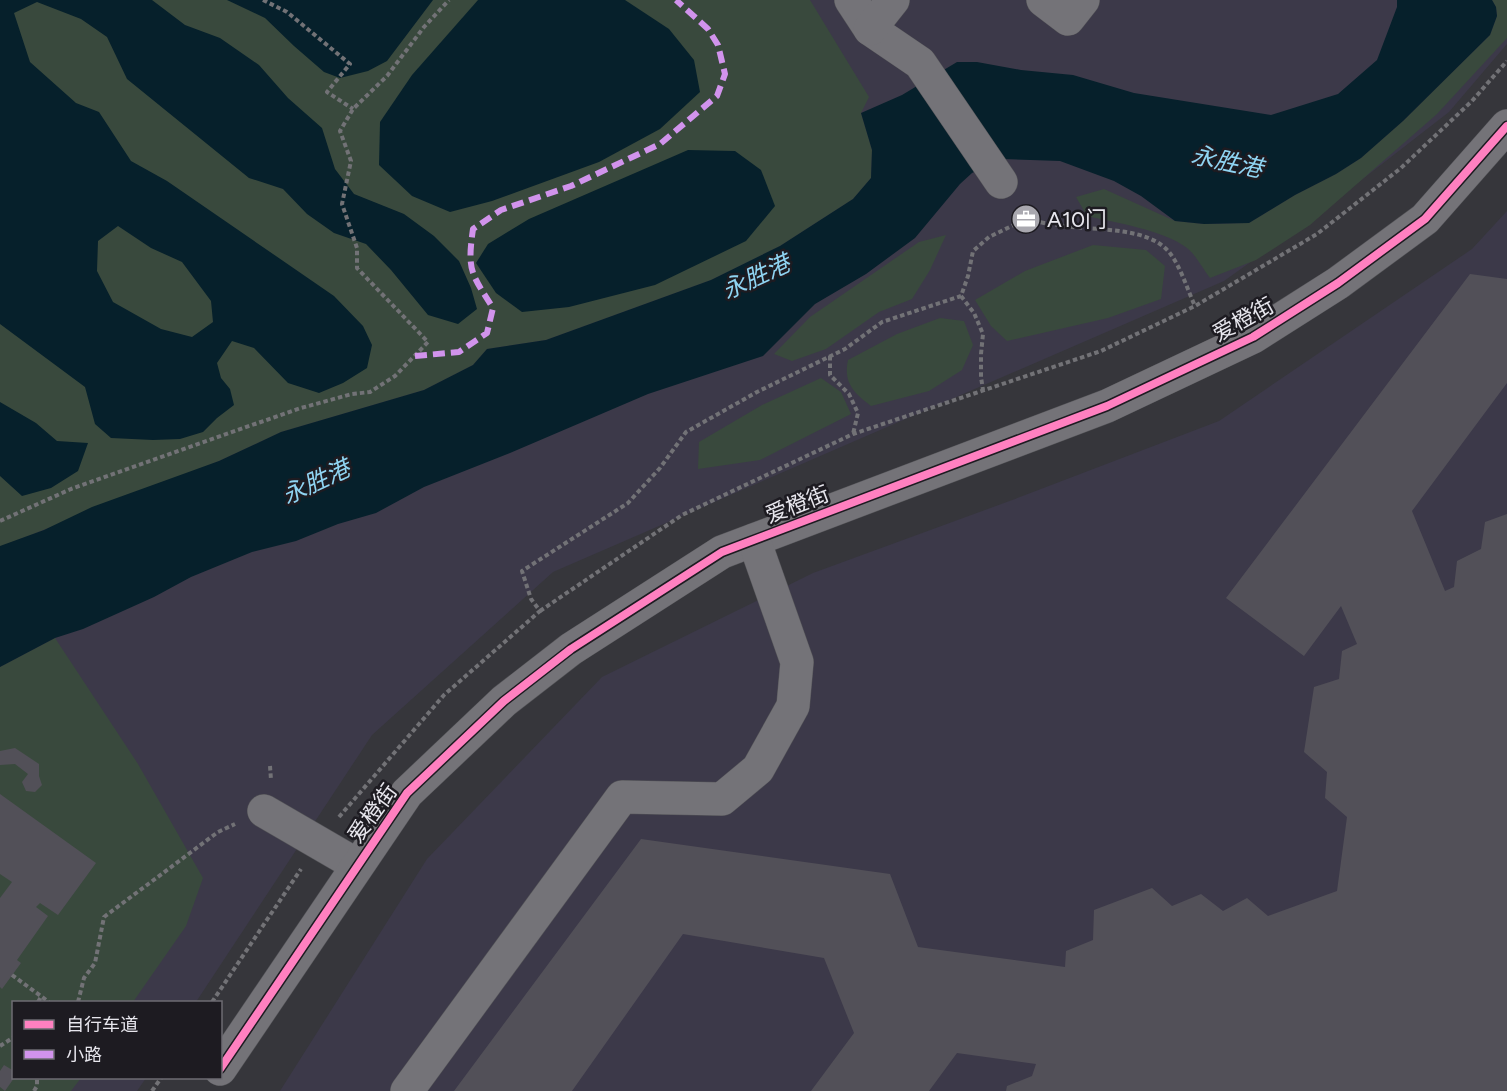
<svg xmlns="http://www.w3.org/2000/svg" width="1507" height="1091" font-family="Figtree,'Noto Sans SC',sans-serif">
<style>
.built{fill:#3c3949}
.green{fill:#39493d}
.water{fill:#06202b;fill-rule:evenodd}
.building{fill:#525058}
.lines{fill:none;stroke-linecap:round;stroke-linejoin:round}
.minor-casing{stroke:#535357;stroke-width:34}
.path{stroke:#727276;stroke-width:4;stroke-dasharray:4.5 3;stroke-linecap:butt}
.minor{stroke:#747378;stroke-width:33}
.quiet{stroke:#d193ec;stroke-width:6;stroke-dasharray:12 6;stroke-linecap:butt}
.cycleway-casing{stroke:#1d1b21;stroke-width:11}
.cycleway{stroke:#ff80c0;stroke-width:8}
.labels{text-anchor:middle;stroke-width:5;stroke-linejoin:round;paint-order:stroke}
.poi-label{font-size:22px;fill:#e7e6ed;stroke:#1d1b21;text-anchor:start}
.street-label{font-size:22px;fill:#e7e6ed;stroke:#1d1b21}
.water-label{font-size:24px;font-style:italic;fill:#8fd4f2;stroke:#1d1b21}
</style>
<rect width="100%" height="100%" fill="#36363b"/>
<g class="built">
<polygon points="0,0 1507,0 1507,44 1449,112 1315,216 1224,281 553,572 372,735 196,1002 14,1002 14,1078 146,1078 137,1091 0,1091"/>
<polygon points="1507,211 1507,1091 280,1091 427,859 602,677 813,573 1015,499 1219,421 1472,249"/>
</g>
<g class="green">
<polygon points="0,0 810,0 869,97 861,113 872,150 871,178 853,199 780,246 711,280 546,340 487,349 473,365 424,390 281,432 219,461 0,547"/>
<path d="M 1492,0 L 1507,0 L 1507,38 L 1437,114 L 1310,225 L 1256,260 L 1210,278 C 1203,269 1196,255 1187,248 C 1166,231 1114,222 1087,216 L 1076,197 L 1104,189 L 1175,221 L 1204,224 L 1249,223 L 1295,195 L 1336,174 L 1361,158 L 1403,121 L 1490,35 L 1497,16 L 1496,7 Z"/>
<polygon points="946,235 930,270 912,299 879,312 826,349 792,361 774,354 810,317 919,242"/>
<polygon points="1093,245 1146,250 1165,266 1161,299 1108,318 1007,341 991,326 975,300 1025,271"/>
<path d="M 940,318 L 964,321 L 973,345 L 962,370 L 929,391 L 871,406 C 854,393 843,383 848,360 L 897,334 Z"/>
<polygon points="821,378 841,392 851,414 760,460 698,469 699,442 762,405"/>
<polygon points="55,638 138,764 203,878 186,926 133,1002 14,1002 14,1078 81,1078 71,1091 0,1091 0,667"/>
</g>
<g class="water">
<path d="M 0,0 L 152,0 L 185,25 L 220,38 L 259,65 L 288,98 L 322,128 L 335,169 L 354,194 L 404,214 L 434,236 L 459,261 L 471,288 L 477,309 L 458,324 L 428,315 L 391,270 L 366,244 L 334,233 L 307,214 L 283,189 L 249,178 L 127,79 L 107,37 L 81,19 L 37,2 L 14,13 L 30,62 L 76,103 L 99,112 L 131,161 L 167,181 L 334,296 L 363,326 L 372,345 L 367,368 L 343,383 L 319,393 L 288,383 L 254,348 L 232,341 L 217,363 L 221,378 L 230,389 L 234,405 L 217,418 L 203,432 L 180,439 L 153,440 L 111,438 L 95,424 L 85,387 L 0,324 ZM 118,226 L 151,248 L 182,262 L 211,301 L 213,322 L 192,337 L 161,329 L 113,302 L 97,271 L 98,241 Z"/>
<polygon points="227,0 433,0 387,61 368,71 340,78 324,72 294,46 265,18"/>
<polygon points="478,0 625,0 669,29 694,60 700,92 660,129 599,162 492,201 450,212 412,196 379,165 380,122 412,75"/>
<polygon points="1397,0 1492,0 1496,7 1497,16 1490,35 1403,121 1361,158 1336,174 1295,195 1249,223 1204,224 1175,221 1141,196 1114,181 1060,161 1002,159 972,173 960,184 915,238 866,274 815,304 763,356 648,394 510,453 424,487 376,513 338,524 296,541 252,552 191,577 154,597 83,629 55,638 0,667 0,546 44,530 92,507 219,461 281,432 424,390 473,365 487,349 546,340 711,280 780,246 853,199 871,178 872,150 861,113 902,95 957,62 977,62 1021,70 1073,75 1134,93 1271,115 1338,94 1377,60 1397,7"/>
<polygon points="688,150 735,151 761,170 775,206 746,241 655,285 569,307 522,312 496,293 476,263 488,244 529,219"/>
<polygon points="0,402 36,423 57,441 88,443 78,471 51,488 22,496 0,476"/>
</g>
<g class="building">
<polygon points="1470,274 1507,279 1507,383 1412,511 1445,591 1454,587 1457,561 1481,549 1485,522 1507,514 1507,1091 1006,1091 1007,1086 1032,1076 1036,1064 957,1053 929,1091 811,1091 854,1033 824,958 683,934 572,1091 454,1091 641,839 890,874 918,947 1065,967 1066,951 1093,940 1094,910 1152,888 1172,906 1201,894 1223,911 1247,898 1268,916 1337,891 1347,817 1325,798 1327,772 1304,752 1314,687 1339,679 1342,651 1357,644 1341,606 1304,656 1226,598"/>
<polygon points="15,748 39,764 39,776 42,785 35,792 26,791 22,782 28,774 15,764 0,765 0,751"/>
<polygon points="0,794 96,863 58,915 40,903 36,907 48,916 17,960 21,963 2,989 0,987 0,898 12,882 0,874"/>
<polygon points="4,1065 14,1071 14,1078 5,1091 0,1087 0,1071"/>
</g>
<g class="lines">
<g class="minor-casing">
<g id="minor">
<polyline points="851,0 870,29 920,63 1001,182"/>
<polyline points="1043,0 1068,19 1083,0"/>
<polyline points="870,29 893,0"/>
<polyline points="264,811 357,865"/>
<polyline points="220,1069 407,793 504,701 571,649 722,552 1107,406 1253,337 1338,283 1425,219 1507,126"/>
<polyline points="407,1091 622,797 722,799 758,769 793,706 797,662 754,540"/>
</g>
</g>
<g class="path">
<polyline points="263,0 287,12 350,64 327,92 353,109"/>
<path d="M 1026,219 C 1041,223 1057,225 1072,227 C 1100,230 1149,228 1169,252 C 1181,267 1187,289 1195,306"/>
<polyline points="961,296 974,313 983,334 981,354 981,377 983,390"/>
<polyline points="830,356 830,375 849,394 858,413 853,434"/>
<polyline points="0,521 71,489 229,433 301,408 352,394 370,392 395,376 428,342 357,268 357,248 342,204 351,161 340,131 353,109 387,76 424,27 449,0"/>
<polyline points="540,611 682,515 853,434 1101,351 1195,306 1317,234 1401,168 1472,101 1507,61"/>
<polyline points="270,766 271,780"/>
<polyline points="339,817 444,695 540,611 531,599 522,571 628,503 660,468 686,432 757,392 845,349 882,322 961,296 968,276 973,251 989,237 1026,219 1018,208"/>
<polyline points="12,975 49,1002"/>
<polyline points="38,1002 41,997"/>
<polyline points="78,1002 84,978 95,963 104,917 218,832 235,824"/>
<polyline points="212,1002 301,869"/>
<polyline points="0,1046 14,1037"/>
<polyline points="34,1091 37,1086 37,1078"/>
<polyline points="152,1091 161,1078"/>
</g>
<use href="#minor" class="minor"/>
<path class="quiet" d="M 415,356 L 459,352 L 487,333 L 493,308 C 471,273 467,271 473,229 L 501,210 L 571,186 L 660,144 L 717,96 L 725,74 L 718,45 L 708,29 L 676,0"/>
<g class="cycleway-casing">
<polyline id="cycleway" points="220,1069 407,793 504,701 571,649 722,552 1107,406 1253,337 1338,283 1425,219 1507,126"/>
</g>
<use href="#cycleway" class="cycleway"/>
</g>
<defs>
<g id="office-disc" transform="scale(1.5)"><circle r="9.5" fill="#a9a8af" stroke="#1d1b21"/><path d="M-6-3h4V-5.5h4V-3h4V5H-6ZM-1-4.5V-3h2v-1.5ZM-6 0V1H6V0Z" fill="#fff"/></g>
</defs>
<g fill-rule="evenodd">
<use href="#office-disc" x="1026" y="219"/>
</g>
<g class="labels">
<g class="poi-label">
<text x="1047" y="227">A10门</text>
</g>
<g class="street-label">
<text transform="translate(1243 319) rotate(-29)" y="8">爱橙街</text>
<text transform="translate(797 504) rotate(-21)" y="8">爱橙街</text>
<text transform="translate(372 813) rotate(-54)" y="8">爱橙街</text>
</g>
<g class="water-label">
<text transform="translate(1227 162) rotate(12)" y="8">永胜港</text>
<text transform="translate(756 277) rotate(-25)" y="8">永胜港</text>
<text transform="translate(316 482) rotate(-25)" y="8">永胜港</text>
</g>
</g>
<rect x="12" y="1001" width="210" height="78" fill="#1d1b21" stroke="#6e6c73" stroke-width="1.5"/>
<rect x="24" y="1020" width="30" height="9" fill="#ff80c0" stroke="#6e6c73" stroke-width="1.5"/>
<text x="66" y="1031" font-size="18" fill="#e7e6ed">自行车道</text>
<rect x="24" y="1050" width="30" height="9" fill="#d193ec" stroke="#6e6c73" stroke-width="1.5"/>
<text x="66" y="1061" font-size="18" fill="#e7e6ed">小路</text>
</svg>
